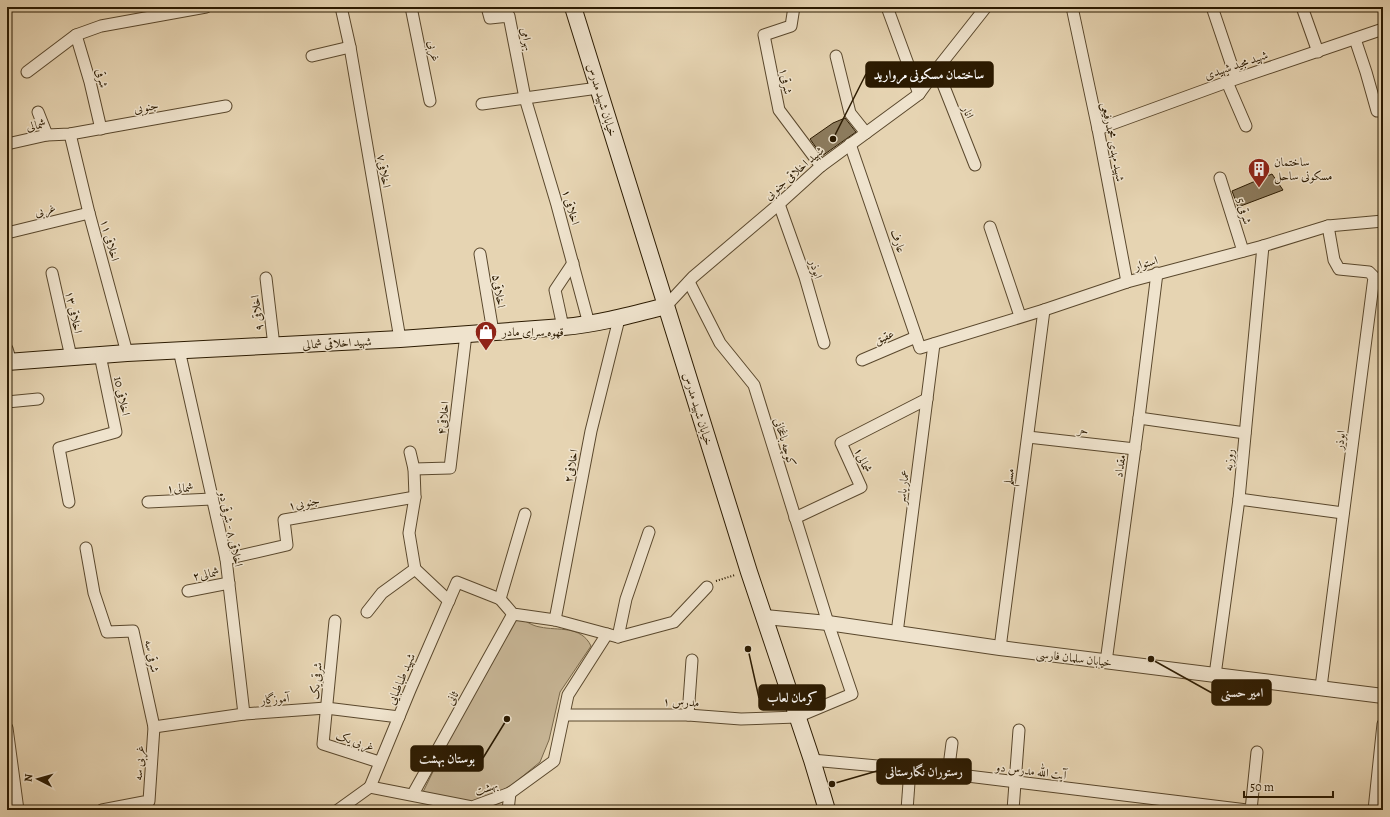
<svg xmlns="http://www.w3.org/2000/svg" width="1390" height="817" font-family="Alegreya,Amiri,serif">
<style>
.green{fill:#c6b494;stroke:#78674a}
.building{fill:#8c7b5d;stroke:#2b1a01}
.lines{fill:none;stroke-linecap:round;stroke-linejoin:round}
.minor-casing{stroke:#5a482d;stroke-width:13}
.tertiary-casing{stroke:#5a482d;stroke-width:16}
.secondary-casing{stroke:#2b1a01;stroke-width:18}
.path{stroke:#2b1a01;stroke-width:2;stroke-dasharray:1 2;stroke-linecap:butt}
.minor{stroke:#efe3cd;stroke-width:11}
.tertiary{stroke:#efe3cd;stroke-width:14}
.secondary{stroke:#efe3cd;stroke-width:16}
.labels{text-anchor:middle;stroke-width:3;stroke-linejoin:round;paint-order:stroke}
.street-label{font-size:12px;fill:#2b1a01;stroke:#efe3cd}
.poi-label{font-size:12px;fill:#2b1a01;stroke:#efe3cd;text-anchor:start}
.leader{fill:none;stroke:#2b1a01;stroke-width:1.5}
.callout-dot{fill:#2b1a01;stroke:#efe3cd;stroke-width:1.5}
.callout{fill:#2b1a01;stroke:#2b1a01;stroke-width:1.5}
.callout-label{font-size:13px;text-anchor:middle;font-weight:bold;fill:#fff}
</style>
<rect width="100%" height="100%" fill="#e6d4b2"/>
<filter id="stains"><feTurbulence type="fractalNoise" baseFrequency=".005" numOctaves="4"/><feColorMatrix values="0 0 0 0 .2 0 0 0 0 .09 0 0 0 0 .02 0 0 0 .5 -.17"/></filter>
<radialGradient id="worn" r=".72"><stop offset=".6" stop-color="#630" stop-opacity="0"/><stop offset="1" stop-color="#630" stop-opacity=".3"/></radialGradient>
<path class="green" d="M 517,616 C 524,620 532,626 540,627 C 558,631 581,625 591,646 L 560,692 L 549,740 L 540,762 L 512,785 L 491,796 L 476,801 L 466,802 L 423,792 L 453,731 Z"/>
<g class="building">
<polygon points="845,118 856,132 822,156 810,139 833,123"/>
<polygon points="1272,174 1283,190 1238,207 1232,191"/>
</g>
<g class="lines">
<g class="minor-casing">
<g id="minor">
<polyline points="341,7 350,47 400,339"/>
<polyline points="411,7 430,101"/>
<polyline points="487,7 490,18 509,16 525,98 557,205 589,324"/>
<polyline points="794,7 791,26 764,35 779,110 821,166"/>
<polyline points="887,7 919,94"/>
<polyline points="1072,7 1098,129 1127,282"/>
<polyline points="1212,7 1236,78"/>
<polyline points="1302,7 1318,52"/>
<polyline points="76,35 90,82 101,129"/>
<polyline points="1355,39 1366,72 1377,111"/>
<polyline points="312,56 350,47"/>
<polyline points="836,56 850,113 866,133"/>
<polyline points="937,69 975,165"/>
<polyline points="27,72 76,35 101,26 206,7"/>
<polyline points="1227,82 1246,126"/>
<polyline points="482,104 598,88"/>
<polyline points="38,112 47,135"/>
<polyline points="1098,129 1227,82 1383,29"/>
<polyline points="70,134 89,213 127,353"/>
<polyline points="7,144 47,135 70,134 226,106"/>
<polyline points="850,144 920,348 1044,310 1127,282 1263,246 1328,226 1383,221"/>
<polyline points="1220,178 1243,251"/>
<polyline points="779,204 805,277 824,343"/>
<polyline points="990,227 1020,316"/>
<polyline points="7,233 89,213"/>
<polyline points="480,254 493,332"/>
<polyline points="52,273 71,357"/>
<polyline points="266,278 274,346"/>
<polyline points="666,306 693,277 779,204 821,166 919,94 937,69 986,7"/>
<polyline points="563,327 555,290 573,263"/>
<polyline points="7,349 11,362"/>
<polyline points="179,350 226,559 244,714"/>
<polyline points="862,360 916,337"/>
<polyline points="7,402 38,399"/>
<polyline points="1139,418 1245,433"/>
<polyline points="1028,437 1135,449"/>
<polyline points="414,469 450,468 466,334"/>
<polyline points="1239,499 1343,513"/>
<polyline points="69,502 59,448 116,432 100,355"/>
<polyline points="148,502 212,499"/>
<polyline points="795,518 861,487 841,443 927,399"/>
<polyline points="86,548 94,593 107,632 133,631 154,727 149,801 102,810"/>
<polyline points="226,559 287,545 284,520 415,497"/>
<polyline points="415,569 449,601"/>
<polyline points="188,591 229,583"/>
<polyline points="500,599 525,514"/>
<polyline points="367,612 382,593 415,569 409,533 415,497 414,469 410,452"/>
<polyline points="555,620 591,431 619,319"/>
<polyline points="335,621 323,744 379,762"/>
<polyline points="897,633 934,344"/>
<polyline points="618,637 626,599 649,532"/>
<polyline points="1000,648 1044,310"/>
<polyline points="1106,662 1139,418 1157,273"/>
<polyline points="1215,675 1239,499 1263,246"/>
<polyline points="1321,687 1374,277 1369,272 1339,269 1334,260 1328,226"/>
<polyline points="564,715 688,715 741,719 797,717 852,694 828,623 754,385 720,343 689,282"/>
<polyline points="688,715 692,660"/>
<polyline points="154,727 244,714 326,708 399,717"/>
<polyline points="7,728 18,810"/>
<polyline points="812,760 910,769 1247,810"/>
<polyline points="948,774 952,743"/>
<polyline points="370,787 410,690 457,582 500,599 513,614 555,620 618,637 674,622 707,587"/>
<polyline points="370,787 472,807 510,793 554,761 568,695 607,634"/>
<polyline points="413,794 513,614"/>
<polyline points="338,810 370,787"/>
<polyline points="508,810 510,793"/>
<polyline points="907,810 910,769"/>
<polyline points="1013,810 1019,730"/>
<polyline points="1251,810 1257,752"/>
<polyline points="1374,810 1383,724"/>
</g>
</g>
<g class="tertiary-casing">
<polyline id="tertiary" points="765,617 828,623 1000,648 1383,696"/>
</g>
<g class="secondary-casing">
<g id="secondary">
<polyline points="573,7 749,572 812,760 827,810"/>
<path d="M 7,362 L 127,353 L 400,339 L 563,327 C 598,324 631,315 666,306"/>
</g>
</g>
<polyline class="path" points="716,581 735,575"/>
<use href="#minor" class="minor"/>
<use href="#tertiary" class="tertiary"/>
<use href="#secondary" class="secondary"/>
</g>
<defs>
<g id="building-pin" transform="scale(1.15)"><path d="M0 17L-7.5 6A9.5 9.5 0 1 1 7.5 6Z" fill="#8f2418" stroke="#efe3cd"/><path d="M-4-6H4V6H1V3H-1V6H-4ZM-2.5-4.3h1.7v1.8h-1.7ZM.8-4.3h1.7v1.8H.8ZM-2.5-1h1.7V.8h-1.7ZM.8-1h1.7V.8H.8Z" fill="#fff"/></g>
<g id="shop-pin" transform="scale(1.15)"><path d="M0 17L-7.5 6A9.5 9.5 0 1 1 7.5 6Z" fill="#8f2418" stroke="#efe3cd"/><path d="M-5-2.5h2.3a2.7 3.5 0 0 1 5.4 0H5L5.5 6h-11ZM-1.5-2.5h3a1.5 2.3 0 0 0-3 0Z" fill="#fff"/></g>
</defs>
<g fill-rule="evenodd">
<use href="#building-pin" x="1259" y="169"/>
<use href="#shop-pin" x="486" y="332"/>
</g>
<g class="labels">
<g class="street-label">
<text transform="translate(527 39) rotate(79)" y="4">بهرامی</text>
<text transform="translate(434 51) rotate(79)" y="4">غربی</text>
<text transform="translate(1236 65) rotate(-19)" y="4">شهید مجید شهیدی</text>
<text transform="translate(102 78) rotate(75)" y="4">شرقی</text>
<text transform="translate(786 81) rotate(79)" y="4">شرقی۱</text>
<text transform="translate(602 100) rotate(73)" y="4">خیابان شهید مدرس</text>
<text transform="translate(146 107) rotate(-10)" y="4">جنوبی</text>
<text transform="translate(968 112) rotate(68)" y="4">انار</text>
<text transform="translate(36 125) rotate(-11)" y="4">شمالی</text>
<text transform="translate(1113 142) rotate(79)" y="4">شهید مهدی محمدرفیعی</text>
<text transform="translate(384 171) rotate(80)" y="4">اخلاقی۷</text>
<text transform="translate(794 173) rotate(-41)" y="4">شهید اخلاقی جنوبی</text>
<text transform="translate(571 207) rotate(74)" y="4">اخلاقی ۱</text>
<text transform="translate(45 210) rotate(-14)" y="4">غربی</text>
<text transform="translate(1244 211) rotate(73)" y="4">شرقی 5</text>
<text transform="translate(110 240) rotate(75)" y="4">اخلاقی ۱۱</text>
<text transform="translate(898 241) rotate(71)" y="4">عارف</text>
<text transform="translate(1146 263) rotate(-16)" y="4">استوار</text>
<text transform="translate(816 269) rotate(72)" y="4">ابوذر</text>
<text transform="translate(499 291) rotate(81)" y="4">اخلاقی۵</text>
<text transform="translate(74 312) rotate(78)" y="4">اخلاقی ۱۳</text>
<text transform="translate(257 313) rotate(-97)" y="4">اخلاقی ۹</text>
<text transform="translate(884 337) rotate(-24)" y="4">عقیق</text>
<text transform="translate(337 343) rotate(-3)" y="4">شهید اخلاقی شمالی</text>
<text transform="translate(122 396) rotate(78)" y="4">اخلاقی 10</text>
<text transform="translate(698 409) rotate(73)" y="4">خیابان شهید مدرس</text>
<text transform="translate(443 418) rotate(-83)" y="4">اخلاقی۴</text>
<text transform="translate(1083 430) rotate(6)" y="4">حر</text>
<text transform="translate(1340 440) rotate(-83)" y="4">ابوذر</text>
<text transform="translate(785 442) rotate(73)" y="4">کوچه باغخانی</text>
<text transform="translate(863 460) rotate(66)" y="4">شمالی۱</text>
<text transform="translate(1229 460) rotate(-85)" y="4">روزبه</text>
<text transform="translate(571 466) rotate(-79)" y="4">اخلاقی۲</text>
<text transform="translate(1120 466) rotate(-82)" y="4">مقداد</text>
<text transform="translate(1009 477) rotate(-82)" y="4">مسلم</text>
<text transform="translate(903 487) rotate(-83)" y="4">عمار یاسر</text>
<text transform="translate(180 488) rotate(-2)" y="4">شمالی۱</text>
<text transform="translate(304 503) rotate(-10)" y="4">جنوبی۱</text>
<text transform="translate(231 529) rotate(78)" y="4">اخلاقی ۸ - شرقی دو</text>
<text transform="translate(206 574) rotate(-11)" y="4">شمالی۲</text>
<text transform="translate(152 656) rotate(78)" y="4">شرقی سه</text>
<text transform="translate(1074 658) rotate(7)" y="4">خیابان سلمان فارسی</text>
<text transform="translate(401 679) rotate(-67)" y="4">شهید طباطبایی</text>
<text transform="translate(316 681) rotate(-85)" y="4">شرقی یک</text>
<text transform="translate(452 698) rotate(-61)" y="4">ثانی</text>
<text transform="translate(275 699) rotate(-4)" y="4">آموزگار</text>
<text transform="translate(681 702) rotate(2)" y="4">مدرس ۱</text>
<text transform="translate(355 741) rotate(18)" y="4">غربی یک</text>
<text transform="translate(139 763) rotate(-86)" y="4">غربی سه</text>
<text transform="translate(1031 771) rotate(7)" y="4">آیت الله مدرس دو</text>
<text transform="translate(486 788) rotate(-20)" y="4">بهشت</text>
</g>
<g class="poi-label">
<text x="1274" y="166">ساختمان<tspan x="1274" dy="14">مسکونی ساحل</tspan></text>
<text x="502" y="336">قهوه سرای مادر</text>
</g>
</g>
<path class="leader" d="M833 139L866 74M1151 659L1212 693M748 649L759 698M507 719L483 758M832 784L877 771"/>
<g class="callout-dot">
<circle cx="833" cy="139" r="4"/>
<circle cx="1151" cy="659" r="4"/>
<circle cx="748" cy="649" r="4"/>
<circle cx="507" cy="719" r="4"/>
<circle cx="832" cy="784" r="4"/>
</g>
<g class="callout">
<rect x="866" y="62" width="127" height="25" rx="4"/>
<rect x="1212" y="680" width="59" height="25" rx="4"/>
<rect x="759" y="685" width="66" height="25" rx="4"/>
<rect x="411" y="746" width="72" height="25" rx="4"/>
<rect x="877" y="759" width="94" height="25" rx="4"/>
</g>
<g class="callout-label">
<text x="929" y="79">ساختمان مسکونی مروارید</text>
<text x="1242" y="697">امیر حسنی</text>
<text x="792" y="702">کرمان لعاب</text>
<text x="447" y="763">بوستان بهشت</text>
<text x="924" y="776">رستوران نگارستانی</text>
</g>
<rect width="1390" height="817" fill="none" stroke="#e6d4b2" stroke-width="24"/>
<rect x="8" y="8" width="1374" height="801" fill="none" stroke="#2b1a01" stroke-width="2"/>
<rect x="12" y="12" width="1366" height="793" fill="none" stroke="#2b1a01"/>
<g transform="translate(38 779) rotate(276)" stroke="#efe3cd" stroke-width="3" paint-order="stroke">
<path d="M0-3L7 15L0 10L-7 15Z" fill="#2b1a01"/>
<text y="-6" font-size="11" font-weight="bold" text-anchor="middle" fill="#2b1a01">N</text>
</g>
<path d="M1244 791v6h89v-6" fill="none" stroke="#2b1a01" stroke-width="2"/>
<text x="1250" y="791" font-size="12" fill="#2b1a01" stroke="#efe3cd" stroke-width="3" paint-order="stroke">50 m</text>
<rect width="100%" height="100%" filter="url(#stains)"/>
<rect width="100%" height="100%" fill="url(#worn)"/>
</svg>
